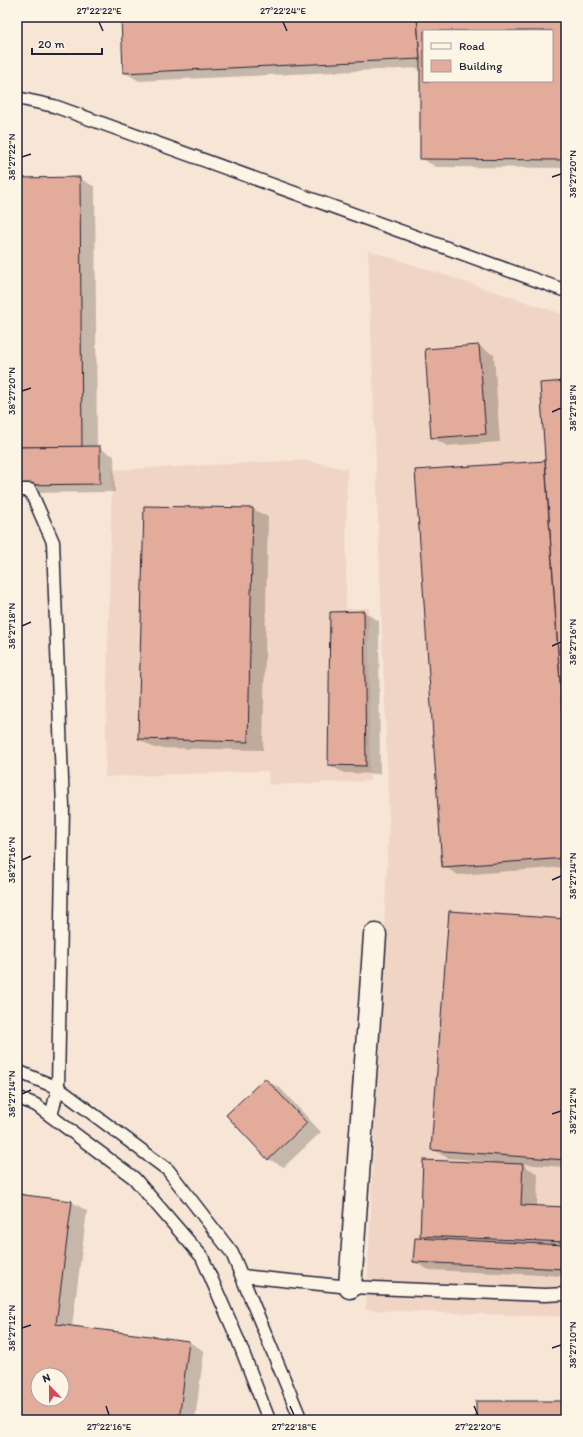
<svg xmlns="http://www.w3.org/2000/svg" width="583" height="1437" font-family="Itim,sans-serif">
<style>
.built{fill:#f1d5c4}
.shadow{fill:#0003;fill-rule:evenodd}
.building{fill:#e3ac9a;stroke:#22223b;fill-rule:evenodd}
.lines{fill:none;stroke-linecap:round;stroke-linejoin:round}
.lane-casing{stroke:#22223b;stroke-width:15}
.street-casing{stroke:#22223b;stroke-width:25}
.lane{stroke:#fcf5e5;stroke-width:12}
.street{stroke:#fcf5e5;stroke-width:22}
.ticks{fill:none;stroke:#22223b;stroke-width:1.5}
.neatline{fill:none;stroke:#22223b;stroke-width:1.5}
.ticks-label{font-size:10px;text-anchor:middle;fill:#22223b}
</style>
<rect width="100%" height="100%" fill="#f7e6d6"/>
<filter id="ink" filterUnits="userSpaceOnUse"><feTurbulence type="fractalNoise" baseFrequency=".025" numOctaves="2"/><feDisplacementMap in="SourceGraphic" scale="8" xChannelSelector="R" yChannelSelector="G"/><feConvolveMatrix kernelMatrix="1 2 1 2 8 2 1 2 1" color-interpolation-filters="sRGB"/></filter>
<g filter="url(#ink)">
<g class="built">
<polygon points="368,250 566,315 566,1317 366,1310 389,821"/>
<polygon points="303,460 347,469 346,609 369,608 370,781 269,785 268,771 105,777 112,470"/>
</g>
<g class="shadow">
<path d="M 122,17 L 566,17 L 566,168 L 436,167 L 421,158 L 421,68 L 139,81 L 124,72 ZM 424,31 L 552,31 L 552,81 L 424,81 Z"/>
<polygon points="79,178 95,187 97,447 114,456 115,492 17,493 17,179"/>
<polygon points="479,346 494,355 500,442 447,446 432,437 426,350"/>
<polygon points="566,382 566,867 458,875 443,866 416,471 546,462"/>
<polygon points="145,507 253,509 268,517 263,750 154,748 139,739"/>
<polygon points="364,612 379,621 380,774 344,773 329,765"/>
<polygon points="566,920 566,1167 521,1164 538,1174 537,1207 566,1208 566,1276 429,1270 414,1262 429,1240 421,1235 493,1164 493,1162 448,1158 433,1150"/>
<polygon points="265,1080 280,1088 321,1132 284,1167 268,1159"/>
<path d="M 17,1195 L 72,1202 L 87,1211 L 72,1327 L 189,1342 L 204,1351 L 195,1420 L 17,1420 ZM 38,1375 L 62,1375 L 62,1399 L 38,1399 Z"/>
</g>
<g class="building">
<polygon points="121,17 417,17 420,59 123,73"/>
<path d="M 417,17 L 566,17 L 566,160 L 420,159 L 420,59 ZM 424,31 L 552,31 L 552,81 L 424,81 Z"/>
<polygon points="80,177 82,447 17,447 17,178"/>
<polygon points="479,345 486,434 431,438 425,349"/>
<polygon points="566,381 566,771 540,383"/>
<polygon points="100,446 100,484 17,485 17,447"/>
<polygon points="545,461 566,771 566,858 442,867 415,470"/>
<polygon points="144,506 253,508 248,742 138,739"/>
<polygon points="364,611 366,766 328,765 330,612"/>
<polygon points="449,911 566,919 566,1160 431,1150"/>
<polygon points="265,1078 307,1123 268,1160 226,1115"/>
<polygon points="423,1160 523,1164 521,1205 566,1207 566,1242 420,1236"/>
<path d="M 17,1194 L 72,1201 L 56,1324 L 189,1341 L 179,1420 L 17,1420 ZM 38,1375 L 62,1375 L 62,1399 L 38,1399 Z"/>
<polygon points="415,1238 566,1245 566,1269 413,1262"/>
<rect x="476" y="1401" width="90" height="19"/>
</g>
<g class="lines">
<g class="lane-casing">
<g id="lane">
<polyline points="17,98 54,106 566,291"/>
<polyline points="17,490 30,490 53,542 63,807 58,1088 51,1116"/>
<polyline points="17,1071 58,1088 168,1170 232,1253 301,1420"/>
<polyline points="17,1097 36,1105 134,1178 202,1257 238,1340 269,1420"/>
<polyline points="242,1276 350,1287 545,1295 566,1294"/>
</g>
</g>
<g class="street-casing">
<polyline id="street" points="350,1287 375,935"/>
</g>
<use href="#lane" class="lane"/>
<use href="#street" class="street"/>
</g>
</g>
<path class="ticks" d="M 99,22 L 103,31M 283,22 L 287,31M 22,157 L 31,154M 552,177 L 561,174M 22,391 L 31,388M 552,412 L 561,408M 22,626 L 31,622M 552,646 L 561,642M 22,860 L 31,856M 552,880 L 561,876M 22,1094 L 31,1090M 552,1114 L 561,1111M 22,1328 L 31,1325M 552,1348 L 561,1345M 106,1406 L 109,1415M 290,1406 L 294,1415M 474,1406 L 478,1415"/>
<rect width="583" height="1437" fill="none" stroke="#fcf5e5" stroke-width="44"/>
<rect x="423" y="30" width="130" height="52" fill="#fcf5e5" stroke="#a5a1a1"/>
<rect x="431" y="43" width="20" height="6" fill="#fcf5e5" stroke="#a5a1a1"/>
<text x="459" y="50" font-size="12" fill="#22223b">Road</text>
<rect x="431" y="60" width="20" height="12" fill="#e3ac9a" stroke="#a5a1a1"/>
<text x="459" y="70" font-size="12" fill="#22223b">Building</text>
<g transform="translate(50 1387) rotate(338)"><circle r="19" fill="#fcf5e5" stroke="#a5a1a1"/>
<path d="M0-3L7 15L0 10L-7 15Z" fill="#d1495b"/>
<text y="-6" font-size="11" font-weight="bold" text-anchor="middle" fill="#22223b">N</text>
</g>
<path d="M32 48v6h70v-6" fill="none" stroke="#22223b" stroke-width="2"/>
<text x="38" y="48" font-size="12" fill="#22223b" stroke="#fcf5e5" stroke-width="3" paint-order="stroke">20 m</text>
<rect x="22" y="22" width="539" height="1393" class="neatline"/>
<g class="ticks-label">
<text x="99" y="14">27°22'22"E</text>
<text x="283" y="14">27°22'24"E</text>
<text transform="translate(11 157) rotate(-90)" y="4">38°27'22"N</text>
<text transform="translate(572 174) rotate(-90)" y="4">38°27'20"N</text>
<text transform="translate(11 391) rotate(-90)" y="4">38°27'20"N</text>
<text transform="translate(572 408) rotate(-90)" y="4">38°27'18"N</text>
<text transform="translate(11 626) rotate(-90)" y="4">38°27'18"N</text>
<text transform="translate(572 642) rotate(-90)" y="4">38°27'16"N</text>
<text transform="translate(11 860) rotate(-90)" y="4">38°27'16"N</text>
<text transform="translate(572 876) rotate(-90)" y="4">38°27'14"N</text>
<text transform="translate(11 1094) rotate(-90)" y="4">38°27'14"N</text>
<text transform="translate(572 1111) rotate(-90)" y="4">38°27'12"N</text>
<text transform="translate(11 1328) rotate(-90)" y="4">38°27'12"N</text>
<text transform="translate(572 1345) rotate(-90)" y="4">38°27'10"N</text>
<text x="109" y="1430">27°22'16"E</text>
<text x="294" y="1430">27°22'18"E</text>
<text x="478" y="1430">27°22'20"E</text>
</g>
</svg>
